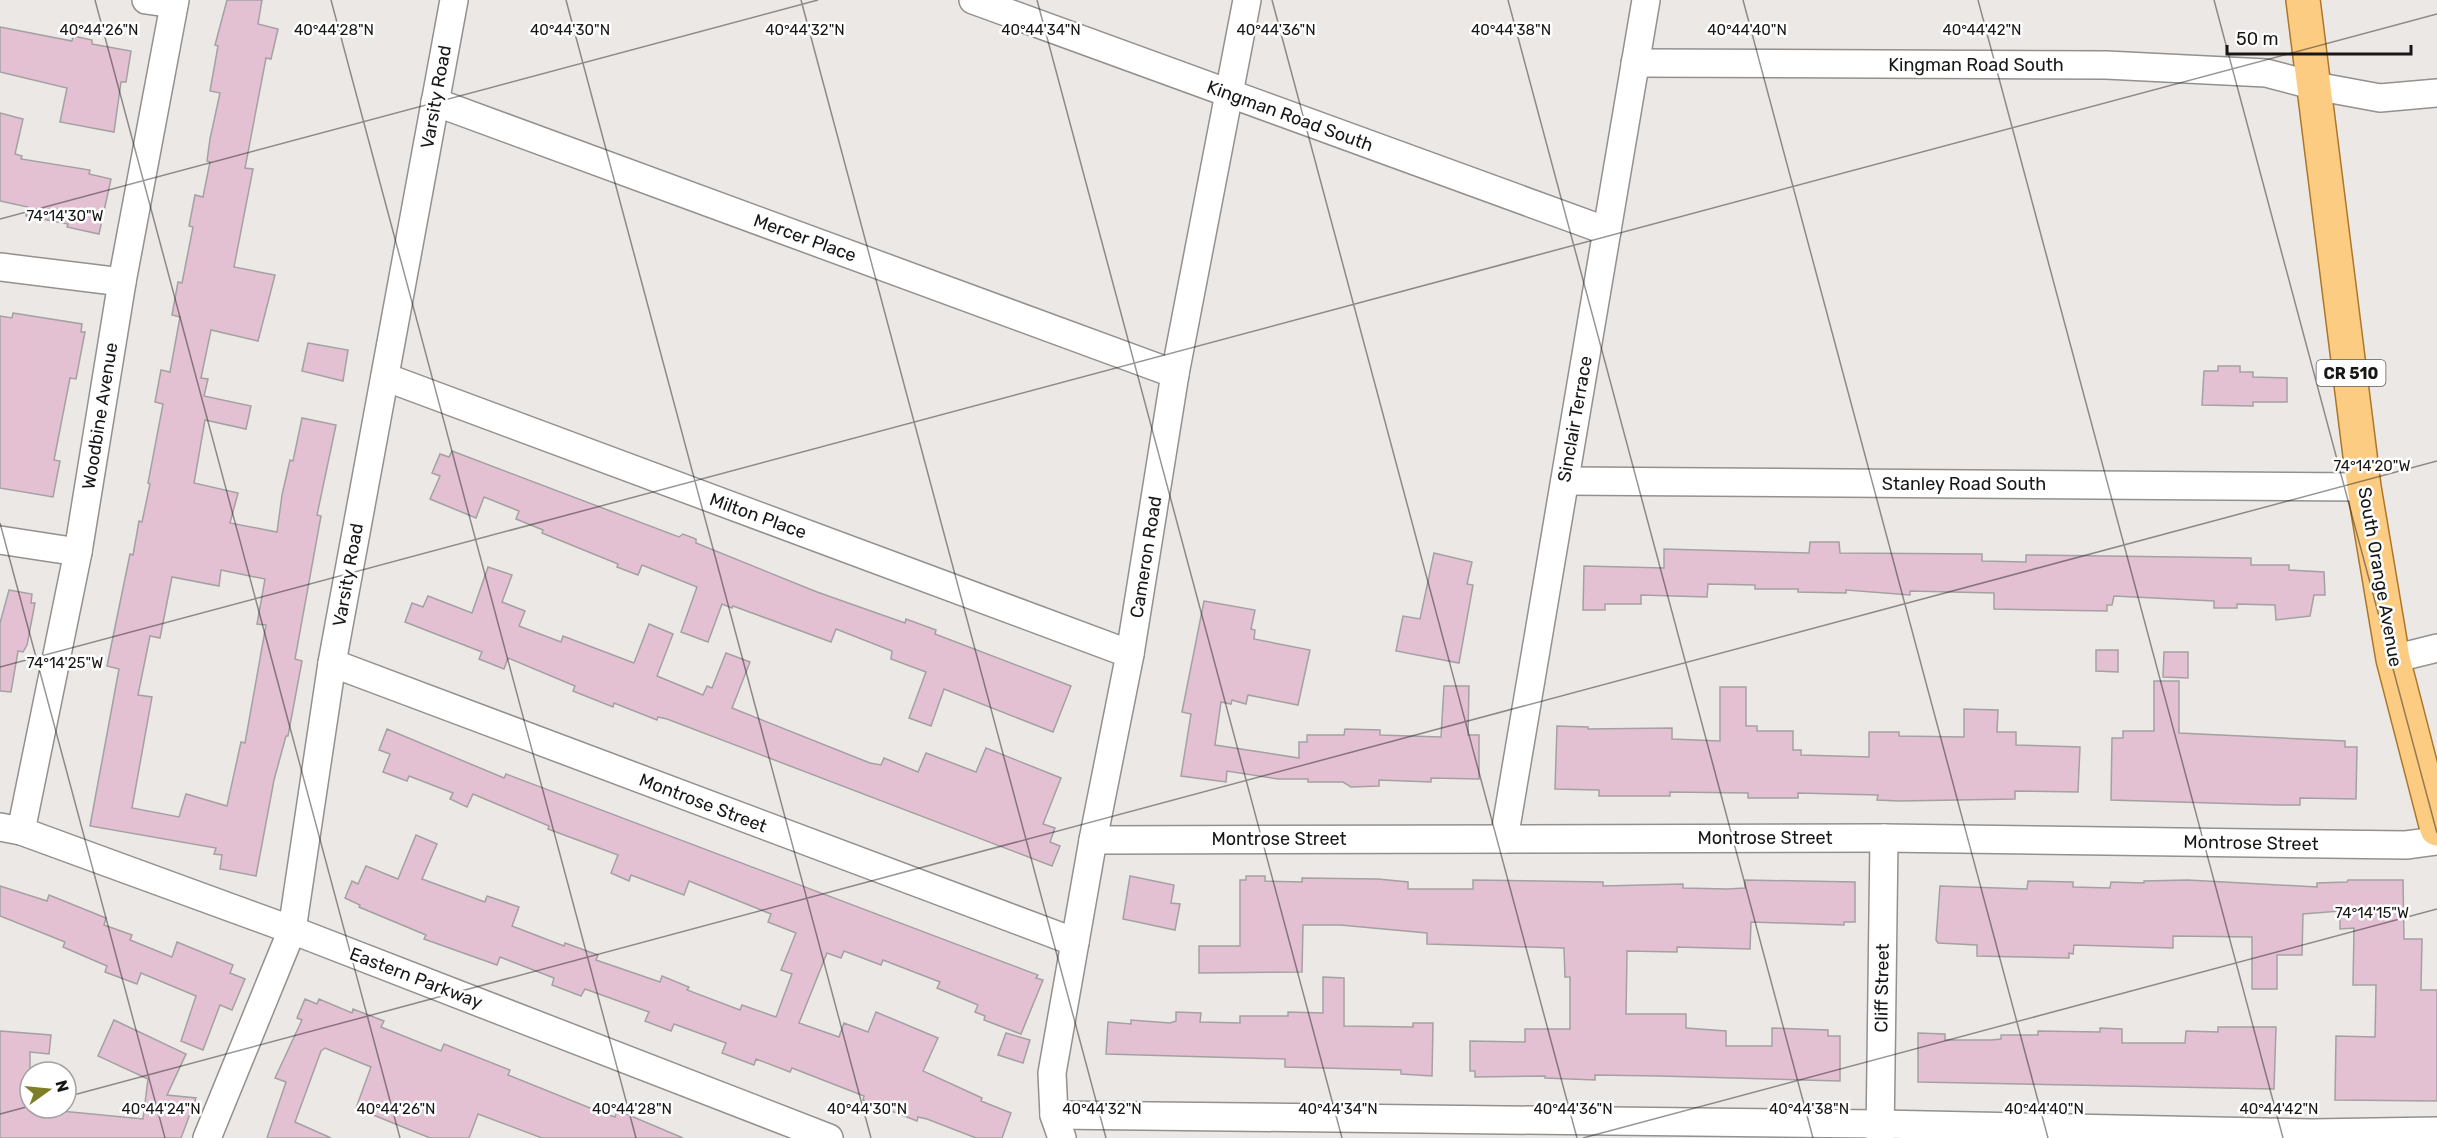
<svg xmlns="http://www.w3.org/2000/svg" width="2437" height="1138" font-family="Rubik,sans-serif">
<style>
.building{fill:#e4c0d3;stroke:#a4a1a2;stroke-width:1.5;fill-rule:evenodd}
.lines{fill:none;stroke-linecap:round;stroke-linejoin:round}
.minor-casing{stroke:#93908e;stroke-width:30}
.primary-casing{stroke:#ac7728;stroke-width:36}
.minor{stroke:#fff;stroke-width:27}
.primary{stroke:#fdcc83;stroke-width:33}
.ticks{fill:none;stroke:#181716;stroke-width:1.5;stroke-opacity:0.45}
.labels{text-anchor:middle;stroke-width:5;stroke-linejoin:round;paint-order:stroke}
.shield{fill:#fff;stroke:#5d5d5c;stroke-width:1.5}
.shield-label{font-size:16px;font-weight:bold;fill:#181716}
.street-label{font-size:18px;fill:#181716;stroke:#fff}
.ticks-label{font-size:15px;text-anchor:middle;fill:#181716;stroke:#fff;stroke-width:5;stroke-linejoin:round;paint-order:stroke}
</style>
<rect width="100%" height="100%" fill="#ece8e6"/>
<g class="building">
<path d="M 227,0 L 262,0 L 258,24 L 278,29 L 271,59 L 266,58 L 245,168 L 253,169 L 234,267 L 275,275 L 258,341 L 211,330 L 201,378 L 208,379 L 204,396 L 251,406 L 246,429 L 205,420 L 194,483 L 238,493 L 230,523 L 277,532 L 282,495 L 290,460 L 293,461 L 302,418 L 336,425 L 317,515 L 321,516 L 295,659 L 302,661 L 288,736 L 286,736 L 274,780 L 256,876 L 220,869 L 222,855 L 214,854 L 216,848 L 90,826 L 119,669 L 107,666 L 130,554 L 133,555 L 139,521 L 142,522 L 150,484 L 148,483 L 163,404 L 155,402 L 161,370 L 170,372 L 180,317 L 172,315 L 178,282 L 182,283 L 193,227 L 189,226 L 195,195 L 203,197 L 210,162 L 207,161 L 210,139 L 220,93 L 210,91 L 218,46 L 215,45 ZM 221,570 L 265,579 L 257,624 L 266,625 L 245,743 L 241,742 L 227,806 L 186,794 L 179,817 L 132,808 L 152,697 L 138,695 L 150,636 L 160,638 L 172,577 L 219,586 Z"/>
<polygon points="0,27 72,41 73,36 92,40 92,44 131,51 126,82 121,82 114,132 60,122 67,88 0,72"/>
<polygon points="0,113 23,119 15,154 22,156 21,159 90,170 89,174 111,179 99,234 67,227 68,224 26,216 28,207 0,201"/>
<polygon points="13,313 82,324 81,332 85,332 76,379 70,378 54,460 60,461 53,497 0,488 0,316 12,318"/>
<polygon points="308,343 348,350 343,381 302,371"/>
<polygon points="2218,366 2240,366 2240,372 2253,372 2253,377 2287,378 2287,402 2253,402 2253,406 2202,405 2204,371 2218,371"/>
<polygon points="452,451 679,537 683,534 696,539 696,543 817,592 905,623 906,619 936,630 935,634 1071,686 1053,732 944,689 931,726 909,718 926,672 891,659 892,651 836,629 831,642 733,606 732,608 722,604 708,642 681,632 697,587 642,565 638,575 617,567 618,564 542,533 543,530 516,519 519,511 484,497 476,518 430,499 440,476 432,473 440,454 449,457"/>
<polygon points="1810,542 1839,542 1840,553 1982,554 1982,561 2026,562 2026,555 2251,558 2251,565 2289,565 2289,570 2324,572 2325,595 2314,595 2310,616 2276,620 2275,605 2237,604 2237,608 2214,608 2214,601 2114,596 2112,605 2107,605 2107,611 1994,609 1994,593 1910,591 1910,595 1846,590 1846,593 1798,592 1798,589 1755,589 1755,585 1708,584 1707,597 1641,595 1641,604 1605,604 1605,610 1583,610 1584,566 1664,568 1664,549 1809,553"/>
<polygon points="1434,553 1472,562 1467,584 1473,585 1459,663 1396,651 1403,616 1420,619"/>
<polygon points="488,567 512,575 502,602 525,611 519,626 561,642 563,636 634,663 649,624 673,634 657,676 703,695 707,686 712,688 726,653 750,662 732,708 870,763 881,765 884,758 918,772 926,753 976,772 986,748 1061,778 1043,824 1055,828 1050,842 1060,846 1052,866 667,719 658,717 657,720 614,703 613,707 573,691 575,686 508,658 504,669 479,659 482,652 405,622 412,603 423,607 428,596 472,613"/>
<polygon points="9,590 32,594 31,603 35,603 27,645 23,652 18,651 11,692 0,691 0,623"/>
<polygon points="1204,601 1255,610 1251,629 1255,630 1254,639 1310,650 1298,705 1248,695 1246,704 1232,700 1231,704 1221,702 1215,745 1299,758 1299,742 1307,742 1307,735 1344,735 1345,729 1380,730 1380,735 1441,737 1444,686 1469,686 1468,735 1479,735 1479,779 1431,778 1431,782 1379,780 1379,786 1351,787 1343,782 1308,782 1308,779 1278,779 1227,771 1226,782 1181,776 1191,714 1182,712"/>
<polygon points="2096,650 2118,650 2118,672 2096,671"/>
<polygon points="2164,652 2188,652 2188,678 2163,677"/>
<polygon points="2154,681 2179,681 2179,733 2345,741 2345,747 2357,747 2356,799 2300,798 2300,805 2278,805 2111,800 2112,738 2123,738 2123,731 2154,731"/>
<polygon points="1720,687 1746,687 1746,726 1757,726 1757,731 1793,731 1793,750 1801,750 1801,755 1869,757 1869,732 1899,732 1899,736 1964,737 1964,709 1998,710 1997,732 2016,732 2016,745 2080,747 2078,792 2015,791 2015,799 1899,801 1877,800 1878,795 1798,793 1798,798 1748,798 1748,793 1670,792 1670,796 1599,796 1599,790 1555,789 1557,726 1588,727 1588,729 1672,728 1672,739 1720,741"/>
<polygon points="387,729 504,778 506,774 1038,975 1036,978 1043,980 1021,1034 984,1020 985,1016 975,1012 978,1005 937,988 940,982 883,960 881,965 844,951 841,958 827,953 799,1023 839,1037 844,1023 868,1032 876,1012 938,1038 923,1071 982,1098 981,1101 1011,1113 1002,1138 976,1138 927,1119 918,1117 917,1121 863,1100 864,1096 792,1068 790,1072 756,1059 754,1065 722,1053 726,1043 674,1024 671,1031 645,1021 649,1012 585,989 581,996 552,985 554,978 500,957 497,965 424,939 426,935 359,907 360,905 345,898 352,881 358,884 366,866 398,879 416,835 437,844 422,879 485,902 487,896 519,907 512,926 564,946 565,943 598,955 596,960 660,982 662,976 689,987 687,990 740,1010 742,1005 776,1017 792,974 781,970 796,933 768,922 771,914 689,881 684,895 631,875 629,881 611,873 618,855 548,829 549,826 473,794 467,807 450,799 453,793 409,776 407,781 383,772 390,754 379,750"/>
<polygon points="1130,876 1174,885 1171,903 1180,904 1175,930 1123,919"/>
<polygon points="1246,876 1265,876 1265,881 1302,882 1302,878 1378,879 1408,882 1408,889 1473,889 1473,880 1603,882 1603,886 1683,884 1683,888 1727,889 1745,888 1745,880 1855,882 1855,922 1844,922 1844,925 1751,922 1750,949 1677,947 1677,952 1627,951 1626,1014 1686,1014 1686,1028 1726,1031 1726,1046 1772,1046 1772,1028 1828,1030 1828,1036 1840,1036 1840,1081 1659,1076 1595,1075 1595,1080 1545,1078 1545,1076 1475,1077 1475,1071 1470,1071 1470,1041 1525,1042 1525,1029 1570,1029 1570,977 1565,977 1564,948 1427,944 1427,933 1340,925 1303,925 1302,972 1199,973 1199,946 1240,946 1240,880 1246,880"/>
<polygon points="2188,880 2317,887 2317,883 2347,882 2348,880 2403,880 2404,939 2422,939 2421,990 2437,990 2437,1101 2335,1100 2336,1036 2375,1037 2376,985 2353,985 2354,928 2340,929 2340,911 2303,914 2302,955 2277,955 2277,989 2252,989 2252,937 2173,936 2173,948 2074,945 2073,954 2069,953 2069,958 1977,956 1977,945 1938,943 1936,940 1940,886 2027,889 2028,881 2073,882 2073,887 2110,888 2111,882 2144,883 2144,881"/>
<polygon points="0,886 47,901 49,895 106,918 104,925 132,935 130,940 172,957 177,942 233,965 230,973 245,979 232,1010 220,1005 203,1050 181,1041 196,996 141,973 137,984 105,972 107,966 63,947 65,942 0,916"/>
<polygon points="1323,977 1344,978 1344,1026 1413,1027 1413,1023 1433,1023 1432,1076 1401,1074 1401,1070 1285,1067 1285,1059 1106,1054 1108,1022 1131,1024 1131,1020 1170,1023 1176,1021 1176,1012 1201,1013 1200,1022 1240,1023 1240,1016 1288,1016 1288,1012 1323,1013"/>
<polygon points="305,999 317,1004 319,999 352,1013 353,1009 384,1021 381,1027 441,1051 444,1044 510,1070 508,1075 600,1112 615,1117 617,1110 683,1138 542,1138 478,1114 469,1138 430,1138 356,1108 371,1067 325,1048 321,1051 295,1122 331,1138 267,1138 286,1082 275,1078 302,1020 297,1018"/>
<polygon points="114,1020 186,1054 167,1095 196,1098 181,1138 0,1138 0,1031 51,1035 49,1054 30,1052 30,1108 143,1119 148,1079 98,1056"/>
<polygon points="2218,1027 2276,1027 2274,1089 1918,1082 1918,1033 1945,1034 1945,1040 1991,1040 2001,1039 2001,1035 2038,1035 2038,1031 2100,1032 2100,1028 2122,1029 2122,1043 2185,1043 2186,1031 2218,1032"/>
<polygon points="1006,1033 1030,1040 1023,1063 998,1055"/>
</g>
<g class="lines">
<g class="minor-casing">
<g id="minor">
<polyline points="146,0 174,4"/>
<polyline points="973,0 1607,231"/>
<polyline points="1635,63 2106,65 2266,73 2315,86 2380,98 2437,93"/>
<polyline points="435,102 1175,374"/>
<polyline points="0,267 122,282"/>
<polyline points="385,377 1130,654"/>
<polyline points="1565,481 2364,487"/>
<polyline points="0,540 78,552"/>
<polyline points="2393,659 2437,648"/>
<polyline points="332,663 1075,942"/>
<polyline points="0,827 21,831 292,930 829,1138"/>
<polyline points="21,831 78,552 122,282 175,0"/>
<polyline points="1504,839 1646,0"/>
<polyline points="1093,840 1884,838 2406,845 2437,841"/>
<polyline points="1054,1115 1880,1124 2312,1133 2437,1131"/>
<polyline points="207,1138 292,930 332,663 454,0"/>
<polyline points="1062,1138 1054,1115 1052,1073 1093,840 1130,654 1175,374 1247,0"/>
<polyline points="1880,1138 1884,838"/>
</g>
</g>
<g class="primary-casing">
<polyline id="primary" points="2303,0 2364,487 2393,659 2437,829"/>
</g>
<use href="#minor" class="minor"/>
<use href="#primary" class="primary"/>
</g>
<path class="ticks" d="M 95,0 L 400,1138M 331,0 L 636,1138M 566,0 L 871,1138M 801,0 L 1106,1138M 1037,0 L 1342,1138M 1272,0 L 1577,1138M 1508,0 L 1813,1138M 1743,0 L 2048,1138M 1978,0 L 2283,1138M 2214,0 L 2437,833M 0,219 L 818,0M 0,523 L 165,1138M 0,667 L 2437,14M 66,1097 L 2437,461M 0,1114 L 30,1106M 1583,1138 L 2437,909"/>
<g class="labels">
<rect class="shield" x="2316.5" y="360" width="69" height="26" rx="4.5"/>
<g class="shield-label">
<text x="2351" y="379">CR 510</text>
</g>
<g class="street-label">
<text x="1976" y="71">Kingman Road South</text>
<text transform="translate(436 97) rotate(-80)" y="6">Varsity Road</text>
<text transform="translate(1290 116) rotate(20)" y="6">Kingman Road South</text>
<text transform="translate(805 238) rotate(20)" y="6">Mercer Place</text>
<text transform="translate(100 416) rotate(-81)" y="6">Woodbine Avenue</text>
<text transform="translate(1575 419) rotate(-80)" y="6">Sinclair Terrace</text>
<text x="1964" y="490">Stanley Road South</text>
<text transform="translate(758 516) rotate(20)" y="6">Milton Place</text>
<text transform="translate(1146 557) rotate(-81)" y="6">Cameron Road</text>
<text transform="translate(348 575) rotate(-80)" y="6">Varsity Road</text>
<text transform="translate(2380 577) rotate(80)" y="6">South Orange Avenue</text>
<text transform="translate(703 803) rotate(21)" y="6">Montrose Street</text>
<text x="1765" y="844">Montrose Street</text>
<text x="1279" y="845">Montrose Street</text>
<text transform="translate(2251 843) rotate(1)" y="6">Montrose Street</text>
<text transform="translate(416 978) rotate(21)" y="6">Eastern Parkway</text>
<text transform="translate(1882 988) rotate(-89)" y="6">Cliff Street</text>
</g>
</g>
<g class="ticks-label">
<text x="99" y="35">40°44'26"N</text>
<text x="334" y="35">40°44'28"N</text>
<text x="805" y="35">40°44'32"N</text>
<text x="1041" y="35">40°44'34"N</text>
<text x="1276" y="35">40°44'36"N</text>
<text x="570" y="35">40°44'30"N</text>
<text x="1511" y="35">40°44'38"N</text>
<text x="1747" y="35">40°44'40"N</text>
<text x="1982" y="35">40°44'42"N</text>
<text x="65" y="221">74°14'30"W</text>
<text x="2372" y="471">74°14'20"W</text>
<text x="65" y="668">74°14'25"W</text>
<text x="2372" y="918">74°14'15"W</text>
<text x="161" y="1114">40°44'24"N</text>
<text x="396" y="1114">40°44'26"N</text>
<text x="632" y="1114">40°44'28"N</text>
<text x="867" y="1114">40°44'30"N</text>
<text x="1102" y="1114">40°44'32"N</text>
<text x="1338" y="1114">40°44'34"N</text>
<text x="1573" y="1114">40°44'36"N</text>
<text x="1809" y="1114">40°44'38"N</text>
<text x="2044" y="1114">40°44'40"N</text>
<text x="2279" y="1114">40°44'42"N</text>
</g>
<g transform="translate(48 1090) rotate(75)"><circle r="28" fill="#ffffff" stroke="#a3a2a2" stroke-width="1.5"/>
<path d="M0-4.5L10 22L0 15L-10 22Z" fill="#7d7e27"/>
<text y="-9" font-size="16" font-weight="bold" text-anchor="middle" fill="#181716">N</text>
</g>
<path d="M2227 45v9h184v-9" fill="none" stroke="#181716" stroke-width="3"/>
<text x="2236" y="45" font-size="18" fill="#181716" stroke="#ffffff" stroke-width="4.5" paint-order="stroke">50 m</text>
</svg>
